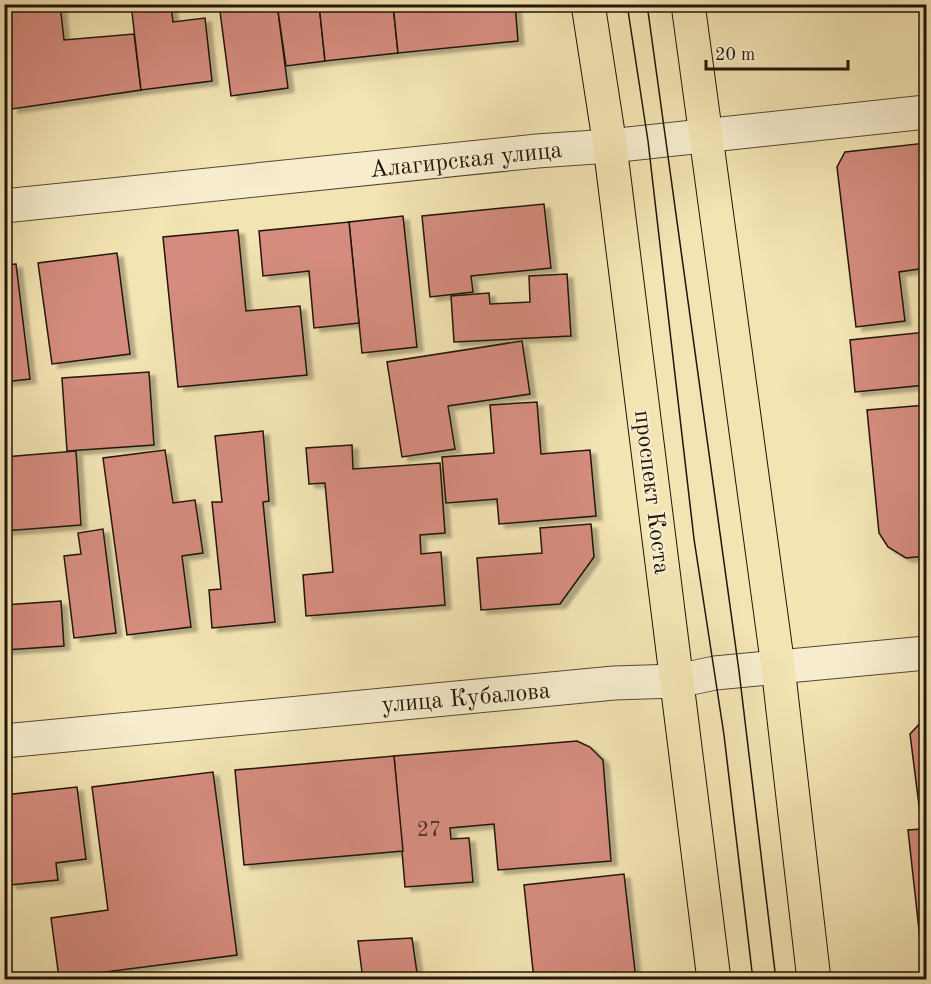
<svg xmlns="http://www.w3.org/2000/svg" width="931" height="984" font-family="'Old Standard TT',serif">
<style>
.building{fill:#d58c7e;stroke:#201508;stroke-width:1.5;filter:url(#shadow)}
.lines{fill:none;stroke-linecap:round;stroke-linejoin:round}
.street-casing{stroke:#554933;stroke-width:35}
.primary-casing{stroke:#201508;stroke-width:35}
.street{stroke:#f7edce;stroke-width:33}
.primary{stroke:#f3e4b3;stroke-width:33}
.tram{stroke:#201508;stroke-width:1.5}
.labels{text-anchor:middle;stroke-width:4.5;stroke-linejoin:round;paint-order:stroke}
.number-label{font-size:21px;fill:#4d3326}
.street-label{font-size:24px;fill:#201508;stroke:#f7edce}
</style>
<defs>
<filter id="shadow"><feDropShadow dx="6" dy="4" stdDeviation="1.5" flood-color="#0004"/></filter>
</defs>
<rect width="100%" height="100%" fill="#f3e4b3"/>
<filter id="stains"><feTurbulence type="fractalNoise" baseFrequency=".00333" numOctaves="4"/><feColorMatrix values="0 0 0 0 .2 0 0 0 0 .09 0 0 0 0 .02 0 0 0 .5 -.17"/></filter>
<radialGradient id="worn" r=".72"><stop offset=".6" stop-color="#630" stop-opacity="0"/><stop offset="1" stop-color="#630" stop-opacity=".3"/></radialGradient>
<g class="building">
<polygon points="4,4 60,4 64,40 134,34 141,90 12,109 4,31"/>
<polygon points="131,4 171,4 173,22 205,18 212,81 141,90"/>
<polygon points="219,4 277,4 288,88 231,96"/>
<polygon points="277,4 319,4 325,61 286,66"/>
<polygon points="319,4 378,4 378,7 393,6 398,53 325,61"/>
<polygon points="393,4 515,4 518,41 398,53"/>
<polygon points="926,143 926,268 899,272 905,321 856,327 837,167 845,152"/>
<polygon points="544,204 551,268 471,276 473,292 430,297 422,216"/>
<polygon points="403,216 417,347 362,353 349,222"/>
<polygon points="349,222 359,323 314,328 309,271 263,276 259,231"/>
<polygon points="238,230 246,311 300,306 307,375 178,387 163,237"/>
<polygon points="117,253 130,354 52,364 38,263"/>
<polygon points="16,264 30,379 4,382 4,265"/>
<polygon points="567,274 571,336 454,342 451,296 489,293 490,304 530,302 529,276"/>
<polygon points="926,332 926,385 855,392 850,340"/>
<polygon points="522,341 530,394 448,406 455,449 402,457 387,362"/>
<polygon points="149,372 154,445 67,451 62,378"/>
<polygon points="537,402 541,454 590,450 596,516 499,524 497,499 446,503 442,457 494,453 490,405"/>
<polygon points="926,405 926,556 906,558 888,547 879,533 867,410"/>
<polygon points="263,431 269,501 263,502 275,622 212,628 209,590 221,589 212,502 222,502 215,436"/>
<polygon points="352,445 353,469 440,463 445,533 420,535 421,554 441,552 445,605 306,616 303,575 333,572 325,483 309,484 306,448"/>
<polygon points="165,450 173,503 195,500 203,553 182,556 191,627 127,635 103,458"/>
<polygon points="76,451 81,525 4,531 4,457"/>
<polygon points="591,524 594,557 560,604 481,610 477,558 542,553 540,528"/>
<polygon points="103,529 116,633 74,638 64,556 81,554 78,533"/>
<polygon points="61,601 64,646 5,650 4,605"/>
<polygon points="926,717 926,947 921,948 908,830 922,829 910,734"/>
<polygon points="577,741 590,747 603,760 611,861 498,870 494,824 450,828 451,839 469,838 473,882 405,887 394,756"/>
<polygon points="394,756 403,851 244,865 235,770"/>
<polygon points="213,772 237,955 59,978 51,918 108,910 92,787"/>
<polygon points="77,787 86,859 56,863 58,880 10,885 7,864 4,865 4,795"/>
<polygon points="624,874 636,980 534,980 524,885"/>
<polygon points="412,938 418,980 363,980 358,941"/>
</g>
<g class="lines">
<g class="street-casing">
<g id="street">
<polyline points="4,206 537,151 610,146 926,112"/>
<polyline points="4,741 614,683 677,681 715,673 926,653"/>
</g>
</g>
<g class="primary-casing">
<g id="primary">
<polyline points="588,4 610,146 714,980"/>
<polyline points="688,4 778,667 814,980"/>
</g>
</g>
<use href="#street" class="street"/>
<use href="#primary" class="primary"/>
<g class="tram">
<polyline points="627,4 648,141 694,539 724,735 753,980"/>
<polyline points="647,4 739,671 776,980"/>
</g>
</g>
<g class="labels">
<g class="number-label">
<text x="429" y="836">27</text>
</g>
<g class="street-label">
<text transform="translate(466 159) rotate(-6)" y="8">Алагирская улица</text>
<text transform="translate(653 492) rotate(83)" y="8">проспект Коста</text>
<text transform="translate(466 697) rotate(-5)" y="8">улица Кубалова</text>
</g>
</g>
<rect width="931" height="984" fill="none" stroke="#f3e4b3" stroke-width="24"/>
<rect x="6" y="6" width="919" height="972" fill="none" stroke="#201508" stroke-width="3"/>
<rect x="12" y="12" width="907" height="960" fill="none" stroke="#201508" stroke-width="1.5"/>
<path d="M706 60v9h142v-9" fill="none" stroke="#201508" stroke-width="3"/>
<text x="715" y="60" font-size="18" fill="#201508" stroke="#f7edce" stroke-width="4.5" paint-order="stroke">20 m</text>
<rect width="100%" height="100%" filter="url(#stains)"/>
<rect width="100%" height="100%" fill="url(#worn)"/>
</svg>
